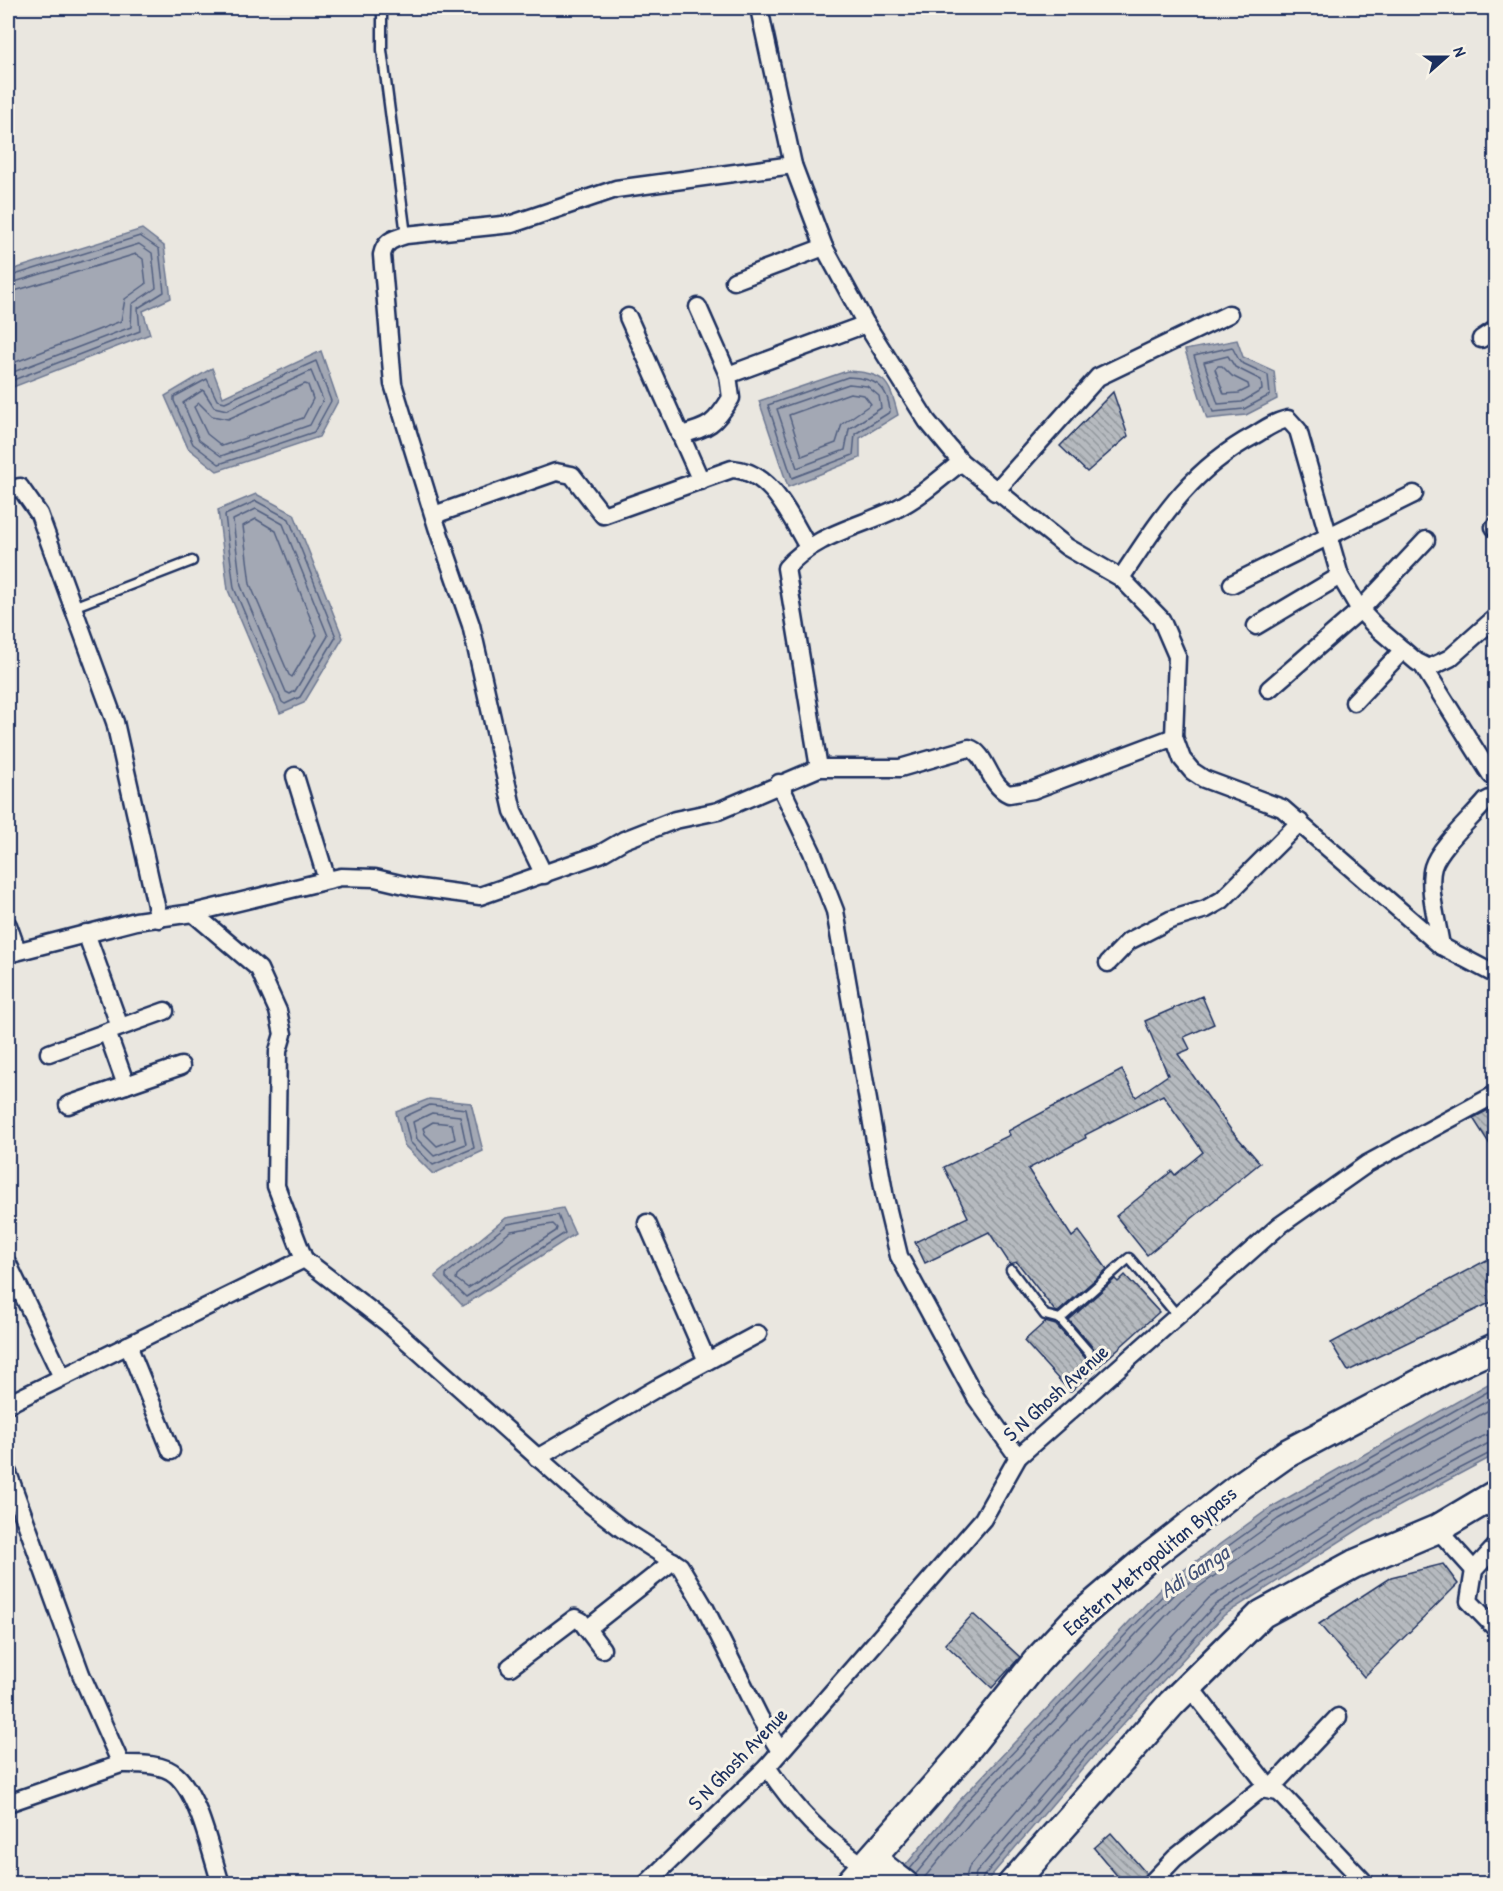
<svg xmlns="http://www.w3.org/2000/svg" width="1503" height="1891" font-family="'Patrick Hand',sans-serif">
<style>
.water{fill:#a3a8b4;stroke:#6d7892;stroke-width:1.5}
.lines{fill:none;stroke-linecap:round;stroke-linejoin:round}
.shore{stroke:#515f80;stroke-width:1.5}
.building{fill:url(#building-back-hatch);stroke:#1b2f5e;stroke-width:1.5}
.lane-casing{stroke:#1b2f5e;stroke-width:13}
.street-casing{stroke:#1b2f5e;stroke-width:21}
.primary-casing{stroke:#1b2f5e;stroke-width:32}
.lane{stroke:#f7f3e8;stroke-width:8}
.street{stroke:#f7f3e8;stroke-width:16}
.primary{stroke:#f7f3e8;stroke-width:27}
.labels{text-anchor:middle;stroke-width:6;stroke-linejoin:round;paint-order:stroke}
.street-label{font-size:21px;fill:#1b2f5e;stroke:#f7f3e8}
.water-label{font-size:22px;font-style:italic;fill:#445378;stroke:#f7f3e8}
</style>
<defs>
<pattern id="building-back-hatch" width="6" height="6" patternUnits="userSpaceOnUse" patternTransform="scale(1.5)"><rect width="6" height="6" fill="#b6babf"/><path d="M-1 5l2 2M0 0l6 6M5-1l2 2" fill="none" stroke="#93989e"/></pattern>
</defs>
<rect width="100%" height="100%" fill="#eae7e0"/>
<filter id="ink" filterUnits="userSpaceOnUse"><feTurbulence type="fractalNoise" baseFrequency=".0167" numOctaves="2"/><feDisplacementMap in="SourceGraphic" scale="12" xChannelSelector="R" yChannelSelector="G"/><feConvolveMatrix kernelMatrix="1 2 1 2 8 2 1 2 1" color-interpolation-filters="sRGB"/></filter>
<g filter="url(#ink)">
<g class="water">
<polygon points="142,229 164,246 171,298 143,311 150,334 8,389 8,271"/>
<polygon points="1237,340 1243,357 1274,371 1277,399 1246,415 1207,419 1185,350"/>
<polygon points="321,351 338,401 319,437 217,471 188,448 165,396 212,368 223,397"/>
<path d="M 847,371 C 884,373 889,379 898,415 L 860,438 L 860,458 L 788,487 L 759,401 Z"/>
<polygon points="256,494 294,514 343,638 304,703 280,713 228,590 218,510"/>
<polygon points="429,1099 471,1103 483,1151 433,1174 404,1145 396,1112"/>
<polygon points="563,1208 575,1234 463,1306 435,1276 506,1218"/>
<polygon points="1495,1380 1495,1455 1375,1519 1224,1615 1097,1752 985,1883 890,1884 958,1802 1166,1583 1270,1508"/>
</g>
<g class="lines">
<g class="shore">
<polyline points="8,277 140,236 159,249 164,292 138,308 140,331 8,382"/>
<polyline points="8,284 139,244 152,253 156,288 132,304 131,327 8,374"/>
<polyline points="8,293 136,254 143,259 146,284 125,299 121,321 8,365"/>
<polygon points="1232,347 1240,362 1268,375 1270,395 1244,409 1213,412 1194,356"/>
<polygon points="1228,356 1235,367 1261,380 1262,390 1242,402 1218,404 1204,362"/>
<polygon points="316,361 331,401 314,432 219,464 193,444 174,401 174,397 207,379 217,400 225,402"/>
<polygon points="1218,366 1222,366 1232,376 1248,384 1249,388 1239,393 1224,394 1215,369"/>
<polygon points="311,371 323,400 310,425 221,456 199,440 183,403 203,390 214,407 227,410"/>
<path d="M 848,377 C 873,378 888,384 890,412 L 855,434 L 853,455 L 792,478 L 768,405 Z"/>
<polygon points="305,384 308,385 313,399 303,418 222,446 207,434 194,407 199,403 212,416 228,419"/>
<polygon points="849,384 867,386 879,396 881,408 849,429 845,450 797,468 777,409"/>
<polygon points="850,393 864,395 871,404 842,424 836,443 802,456 789,415"/>
<polygon points="256,501 289,519 336,637 300,697 285,704 282,702 234,588 225,515"/>
<polygon points="256,509 283,524 328,636 295,691 290,694 286,692 241,586 233,520"/>
<polygon points="256,519 276,531 317,635 292,677 289,675 250,584 243,526"/>
<polygon points="430,1105 466,1109 474,1148 433,1165 410,1142 404,1117"/>
<polygon points="432,1113 460,1116 466,1144 434,1156 417,1139 413,1122"/>
<polygon points="433,1122 452,1124 455,1139 437,1146 425,1134 423,1128"/>
<polygon points="558,1215 565,1233 466,1297 446,1278 446,1274 508,1224"/>
<polygon points="553,1224 557,1228 556,1231 468,1288 456,1279 457,1275 511,1231"/>
<polyline points="910,1869 962,1806 1170,1588 1274,1513 1496,1387"/>
<polyline points="915,1875 968,1811 1175,1593 1278,1519 1496,1396"/>
<polyline points="919,1884 975,1817 1181,1600 1282,1527 1496,1406"/>
<polyline points="964,1884 969,1867 1080,1737 1209,1598 1363,1500 1483,1436 1496,1433"/>
<polyline points="973,1884 976,1873 1087,1743 1215,1605 1368,1508 1487,1444 1496,1442"/>
<polyline points="981,1884 983,1877 1093,1748 1220,1611 1372,1514 1496,1450"/>
</g>
</g>
<g class="building">
<polygon points="1113,392 1128,436 1087,472 1060,446"/>
<polygon points="1202,996 1214,1024 1184,1037 1190,1049 1178,1054 1231,1130 1260,1163 1147,1255 1116,1216 1172,1171 1175,1175 1203,1152 1163,1095 1085,1135 1086,1138 1028,1169 1072,1237 1079,1231 1107,1269 1058,1312 1055,1311 1017,1262 1010,1264 989,1232 925,1263 915,1242 968,1217 944,1167 1010,1135 1008,1131 1122,1070 1136,1097 1168,1075 1145,1021"/>
<polygon points="1496,1106 1496,1154 1473,1118"/>
<polygon points="1496,1255 1496,1300 1348,1371 1331,1343"/>
<polygon points="1125,1275 1159,1312 1070,1392 1024,1341 1045,1322 1056,1325 1086,1359 1095,1360 1096,1351 1069,1320 1115,1279 1118,1282"/>
<polygon points="1443,1564 1458,1584 1364,1677 1319,1624 1391,1577"/>
<polygon points="973,1614 1020,1657 992,1688 945,1644"/>
<polygon points="1111,1833 1146,1873 1137,1884 1124,1884 1094,1848"/>
</g>
<g class="lines">
<g class="lane-casing">
<g id="lane">
<polyline points="382,8 382,50 406,235"/>
<polyline points="73,607 192,561"/>
<polyline points="1011,1270 1045,1315 1060,1319 1129,1258 1177,1315"/>
<polyline points="1060,1319 1091,1355"/>
</g>
</g>
<g class="street-casing">
<g id="street">
<polyline points="759,8 793,165 824,247 866,324 927,421 961,462 1067,547 1121,578 1161,619 1177,656 1174,737 1182,759 1192,771 1204,779 1282,808 1441,946 1496,975"/>
<polyline points="734,281 824,247"/>
<polyline points="698,307 728,375"/>
<polyline points="628,317 701,481"/>
<polyline points="1481,339 1496,329"/>
<path d="M 680,435 C 709,428 715,424 731,398 L 728,375 L 866,324"/>
<path d="M 961,462 C 940,479 920,497 896,509 C 859,527 814,535 786,568 L 819,768 L 900,768 L 969,748 C 987,753 988,785 1009,794 L 1033,790 L 1174,737"/>
<polyline points="8,490 20,487 39,514 115,722 159,919"/>
<polyline points="995,492 1098,377 1229,314"/>
<path d="M 434,515 L 556,472 L 572,475 L 603,515 L 732,469 C 772,471 790,517 808,547"/>
<polyline points="1494,527 1496,528"/>
<path d="M 1121,578 C 1161,518 1190,470 1255,435 C 1265,429 1276,421 1288,419 L 1298,430 L 1340,576 L 1360,610 L 1376,627 L 1417,662 L 1429,668 L 1450,658 L 1496,617"/>
<polyline points="1232,584 1414,494"/>
<polyline points="1256,626 1340,576"/>
<polyline points="1423,666 1491,775"/>
<polyline points="1269,689 1360,610 1426,540"/>
<polyline points="1354,702 1403,650"/>
<polyline points="295,776 327,880"/>
<polyline points="779,783 812,852 835,911 885,1198 899,1256 976,1398 1018,1457"/>
<path d="M 544,875 L 513,811 L 471,625 L 437,527 L 393,384 L 382,255 C 385,241 393,239 406,235 L 512,224 L 616,189 L 793,165"/>
<polyline points="8,925 17,950"/>
<polyline points="86,933 120,1027"/>
<path d="M 1441,946 C 1438,925 1427,887 1433,867 C 1439,847 1472,818 1486,801 L 1496,796"/>
<polyline points="8,954 136,921 193,913"/>
<polyline points="1108,963 1129,941 1170,920 1206,909 1222,900 1300,822"/>
<polyline points="107,1032 126,1085"/>
<polyline points="49,1053 165,1011"/>
<polyline points="68,1105 181,1066"/>
<polyline points="647,1223 707,1361"/>
<polyline points="304,1259 276,1186 278,1051 283,1034 278,1011 259,969 193,913 341,877 375,878 413,887 480,896 600,854 624,840 675,820 718,811 819,768"/>
<polyline points="8,1264 62,1377"/>
<polyline points="128,1345 171,1451"/>
<polyline points="8,1404 304,1259 387,1323 590,1504 622,1529 680,1566 705,1608 760,1718 780,1751"/>
<polyline points="537,1458 657,1388 758,1334"/>
<path d="M 8,1473 L 81,1674 L 121,1764 C 138,1764 163,1763 176,1775 C 199,1795 211,1854 221,1884"/>
<polyline points="1437,1529 1474,1570"/>
<polyline points="1496,1546 1474,1570 1469,1601 1496,1629"/>
<polyline points="587,1629 673,1561"/>
<polyline points="510,1667 575,1618 581,1621 602,1649"/>
<polyline points="1189,1686 1270,1789 1338,1717"/>
<path d="M 767,1767 C 798,1813 821,1835 865,1867"/>
<polyline points="8,1803 121,1764"/>
<polyline points="646,1884 767,1767 983,1519 1018,1457 1279,1226 1367,1164 1496,1094"/>
<polyline points="1150,1884 1175,1858 1261,1789 1278,1792 1285,1798 1366,1884"/>
</g>
</g>
<g class="primary-casing">
<g id="primary">
<polyline points="872,1859 904,1884"/>
<polyline points="849,1884 959,1759 1036,1662 1075,1620 1143,1562 1239,1487 1286,1454 1441,1372 1496,1347"/>
<polyline points="1012,1884 1172,1703 1262,1614 1354,1564 1437,1529 1496,1494"/>
</g>
</g>
<use href="#lane" class="lane"/>
<use href="#street" class="street"/>
<use href="#primary" class="primary"/>
</g>
</g>
<g class="labels">
<g class="street-label">
<text transform="translate(1056 1393) rotate(-42)" y="7">S N Ghosh Avenue</text>
<text transform="translate(1150 1561) rotate(-40)" y="7">Eastern Metropolitan Bypass</text>
<text transform="translate(738 1759) rotate(-46)" y="7">S N Ghosh Avenue</text>
</g>
<g class="water-label">
<text transform="translate(1194 1571) rotate(-33)" y="8">Adi Ganga</text>
</g>
</g>
<rect width="1503" height="1891" fill="none" stroke="#f7f3e8" stroke-width="30"/>
<rect x="15" y="15" width="1473" height="1861" fill="none" stroke="#1b2f5e" stroke-width="2" filter="url(#ink)"/>
<g transform="translate(1446 57) rotate(69)" stroke="#f7f3e8" stroke-width="4.5" paint-order="stroke">
<path d="M0-4.5L10 22L0 15L-10 22Z" fill="#1b2f5e"/>
<text y="-9" font-size="16" font-weight="bold" text-anchor="middle" fill="#1b2f5e">N</text>
</g>
</svg>
